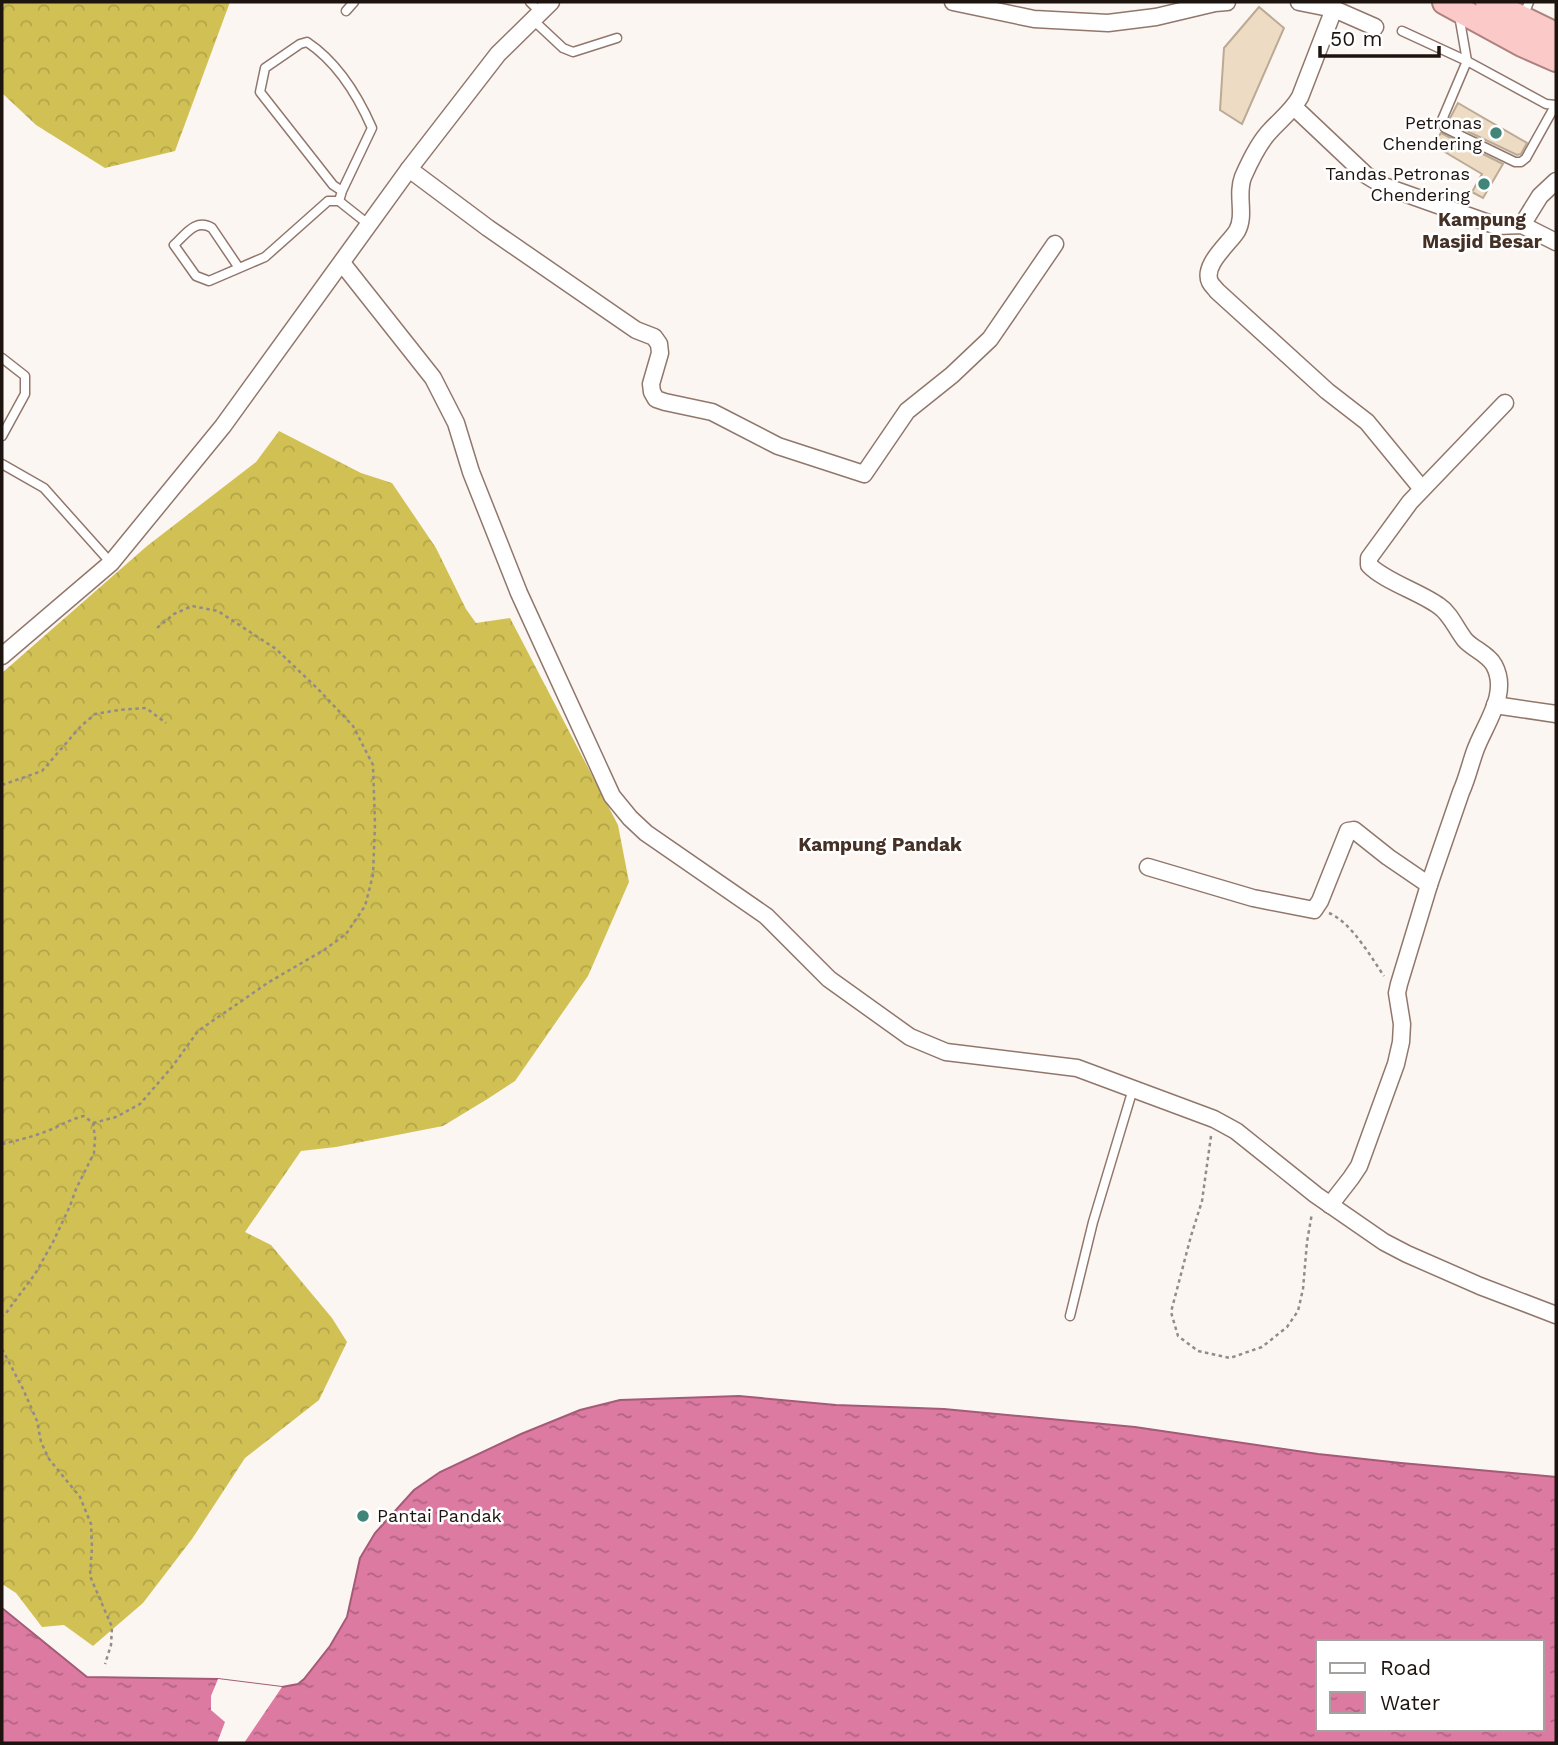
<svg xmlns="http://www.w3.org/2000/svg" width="1558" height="1745" font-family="'Work Sans',sans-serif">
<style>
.forest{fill:url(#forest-crowns)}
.water{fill:url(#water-ripples);stroke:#a35b76;stroke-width:2;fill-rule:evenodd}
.pier{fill:#fcf6f3}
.building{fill:#eddbc4;stroke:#bbaa94;stroke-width:2}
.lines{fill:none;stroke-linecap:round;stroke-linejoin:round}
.service-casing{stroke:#91776b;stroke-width:11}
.minor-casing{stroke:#91776b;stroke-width:19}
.trunk-casing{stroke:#ad827e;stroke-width:28}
.path{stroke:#938b88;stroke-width:2.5;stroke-dasharray:3.5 3.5;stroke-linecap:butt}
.service{stroke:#fff;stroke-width:8}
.minor{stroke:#fff;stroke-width:16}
.trunk{stroke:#fbcac8;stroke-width:24}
.poi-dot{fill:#418579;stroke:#fff;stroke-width:2.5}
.labels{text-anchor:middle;stroke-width:5;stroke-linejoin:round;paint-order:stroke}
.poi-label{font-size:18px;fill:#1d130f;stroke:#fff;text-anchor:end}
.neighbourhood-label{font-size:19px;font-weight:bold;fill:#453025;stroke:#fff}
</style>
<defs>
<pattern id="forest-crowns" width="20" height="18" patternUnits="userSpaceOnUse" patternTransform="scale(1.75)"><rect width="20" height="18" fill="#d1c154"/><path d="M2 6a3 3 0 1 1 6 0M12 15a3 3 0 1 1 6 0" fill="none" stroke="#b3a548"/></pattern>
<pattern id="water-ripples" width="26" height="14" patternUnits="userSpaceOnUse" patternTransform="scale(1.75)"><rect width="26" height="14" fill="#dc7aa2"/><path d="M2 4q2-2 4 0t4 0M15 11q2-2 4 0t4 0" fill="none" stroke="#b26382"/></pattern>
</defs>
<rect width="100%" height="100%" fill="#fcf6f3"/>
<g class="forest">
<polygon points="2,2 230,2 175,151 105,168 36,125 2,93"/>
<polygon points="279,431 361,473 392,483 436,548 466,609 476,623 510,618 618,825 629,882 588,976 515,1081 489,1098 443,1126 336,1147 301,1151 245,1232 271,1245 332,1318 347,1342 319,1400 245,1458 192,1539 143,1603 93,1646 64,1625 42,1627 16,1593 2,1584 2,673 147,546 256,462"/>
</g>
<path class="water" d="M 739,1396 L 836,1405 L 944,1409 L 1135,1427 L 1318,1454 L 1401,1463 L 1556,1477 L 1556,1743 L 2,1743 L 2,1608 L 87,1677 L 218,1679 L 282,1687 L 298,1684 L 304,1679 L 330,1646 L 347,1617 L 360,1558 L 375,1533 L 414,1490 L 440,1472 L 521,1434 L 580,1410 L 620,1400 ZM 1318,1642 L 1542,1642 L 1542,1729 L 1318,1729 Z"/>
<polygon class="pier" points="218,1679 282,1687 244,1743 217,1743 225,1722 211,1710 211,1696"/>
<g class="building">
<polygon points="1259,7 1284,28 1242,124 1220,110 1224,48"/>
<polygon points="1458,103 1527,143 1521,154 1517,155 1450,123 1449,120"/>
<polygon points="1441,133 1503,164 1483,198 1472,192 1482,174 1433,145"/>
</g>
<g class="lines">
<g class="service-casing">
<g id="service">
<polyline points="530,2 540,12"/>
<polyline points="346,11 354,2"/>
<polyline points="1459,15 1467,61 1546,104 1556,105"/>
<polyline points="1523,17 1529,2"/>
<polyline points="532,19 563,48 573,52 617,38"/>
<polyline points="1402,31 1467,61 1442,120 1445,128 1515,162 1521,162 1526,158 1555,106"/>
<path d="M 339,201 L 342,191 L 372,128 C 358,96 337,62 307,42 L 300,44 L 265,68 L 260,92 L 333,185 L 342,191"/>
<path d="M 239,268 L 212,228 C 196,218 186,234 174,245 L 196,276 L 209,281 L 265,257 L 328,201 L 339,201 L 368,224"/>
<polyline points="2,358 25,376 25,394 2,436"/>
<polyline points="2,464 44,488 111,563"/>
<polyline points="1070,1316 1093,1222 1133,1089"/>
</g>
</g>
<g class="minor-casing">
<g id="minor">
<polyline points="953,2 1034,19 1108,23 1156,17 1215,3 1227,2"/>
<polyline points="1299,2 1334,9 1375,27"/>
<path d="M 1334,9 L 1300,97 C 1292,111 1281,119 1271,130 C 1259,142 1250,161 1243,177 C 1236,195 1246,215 1237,231 C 1229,244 1202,265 1210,282 C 1212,286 1215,288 1217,291 L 1327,391 L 1367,422 L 1422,489"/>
<polyline points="1294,107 1366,175 1384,186 1497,226 1522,225 1556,242"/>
<polyline points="409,169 488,228 636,330 654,337 659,344 660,353 651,384 652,392 656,399 665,402 712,412 778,446 864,474 907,411 952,375 990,339 1055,244"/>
<polyline points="1522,225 1540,196 1556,181"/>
<polyline points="342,263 433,378 456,423 471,472 519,593 612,796 630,818 646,833 766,916 829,979 910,1037 946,1052 1077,1068 1214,1119 1236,1131 1316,1195 1384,1242 1407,1254 1480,1286 1556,1315"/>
<polyline points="2,656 111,563 223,426 409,169 498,54 551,2"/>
<polyline points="1495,705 1556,714"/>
<polyline points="1148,867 1253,898 1314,910 1320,901 1348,831 1354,830 1388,857 1429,885"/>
<path d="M 1330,1205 L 1351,1178 L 1359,1166 L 1396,1064 L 1401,1042 L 1402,1024 L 1397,993 L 1399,984 L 1429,885 L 1461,792 C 1467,779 1470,765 1475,751 C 1484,725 1510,694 1494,665 C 1488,654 1473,649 1465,640 C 1456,629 1451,614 1439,606 C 1420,592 1384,581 1369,565 L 1369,558 L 1410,502 L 1505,403"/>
</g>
</g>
<g class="trunk-casing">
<g id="trunk">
<polyline points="1445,2 1522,44 1556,59"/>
<polyline points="1488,2 1556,35"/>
</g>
</g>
<g class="path">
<polyline points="2,785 42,771 81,726 95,714 119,710 146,708 166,723"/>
<path d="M 1329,913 C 1351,922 1371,957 1384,976"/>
<polyline points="93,1123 116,1117 140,1104 172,1067 198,1031 269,982 324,950 346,934 365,906 373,875 375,824 373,765 353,726 318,689 276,649 218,611 192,606 174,614 157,628"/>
<polyline points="1211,1136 1202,1201 1191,1236 1171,1312 1178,1336 1198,1351 1230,1358 1262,1347 1287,1327 1298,1311 1303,1289 1307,1242 1312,1213"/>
<path d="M 2,1144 C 19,1140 36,1136 52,1129 C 63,1124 71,1119 84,1116 L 93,1123 L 95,1138 L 94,1153 L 76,1189 L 70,1206 L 53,1242 L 35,1274 L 6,1313 L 2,1316"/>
<polyline points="2,1349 23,1389 37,1421 41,1442 49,1459 80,1497 91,1524 92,1547 90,1576 112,1627 111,1645 105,1664"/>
</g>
<use href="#service" class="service"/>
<use href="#minor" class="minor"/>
<use href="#trunk" class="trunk"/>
</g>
<g class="poi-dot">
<circle cx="1496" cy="133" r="7"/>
<circle cx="1484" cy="184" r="7"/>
<circle cx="363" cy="1516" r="7"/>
</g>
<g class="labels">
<g class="poi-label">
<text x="1482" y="129">Petronas<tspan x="1482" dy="21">Chendering</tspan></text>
<text x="1470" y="180">Tandas Petronas<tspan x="1470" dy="21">Chendering</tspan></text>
<text x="377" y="1522" text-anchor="start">Pantai Pandak</text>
</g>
<g class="neighbourhood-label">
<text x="1482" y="226">Kampung<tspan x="1482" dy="22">Masjid Besar</tspan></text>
<text x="880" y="851">Kampung Pandak</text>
</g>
</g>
<rect width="1558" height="1745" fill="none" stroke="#1d130f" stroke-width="7"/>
<rect x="1316" y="1640" width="228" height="91" fill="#ffffff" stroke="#a5a19f" stroke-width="2"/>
<rect x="1330" y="1663" width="35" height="10" fill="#ffffff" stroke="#a5a19f" stroke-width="2"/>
<text x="1380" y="1675" font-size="21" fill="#1d130f">Road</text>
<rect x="1330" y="1692" width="35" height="21" fill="url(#water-ripples)" stroke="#a5a19f" stroke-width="2"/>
<text x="1380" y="1710" font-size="21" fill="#1d130f">Water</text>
<path d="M1320 46v10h119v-10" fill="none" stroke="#1d130f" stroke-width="3.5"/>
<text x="1330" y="46" font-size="21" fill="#1d130f" stroke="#ffffff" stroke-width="5" paint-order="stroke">50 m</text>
</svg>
